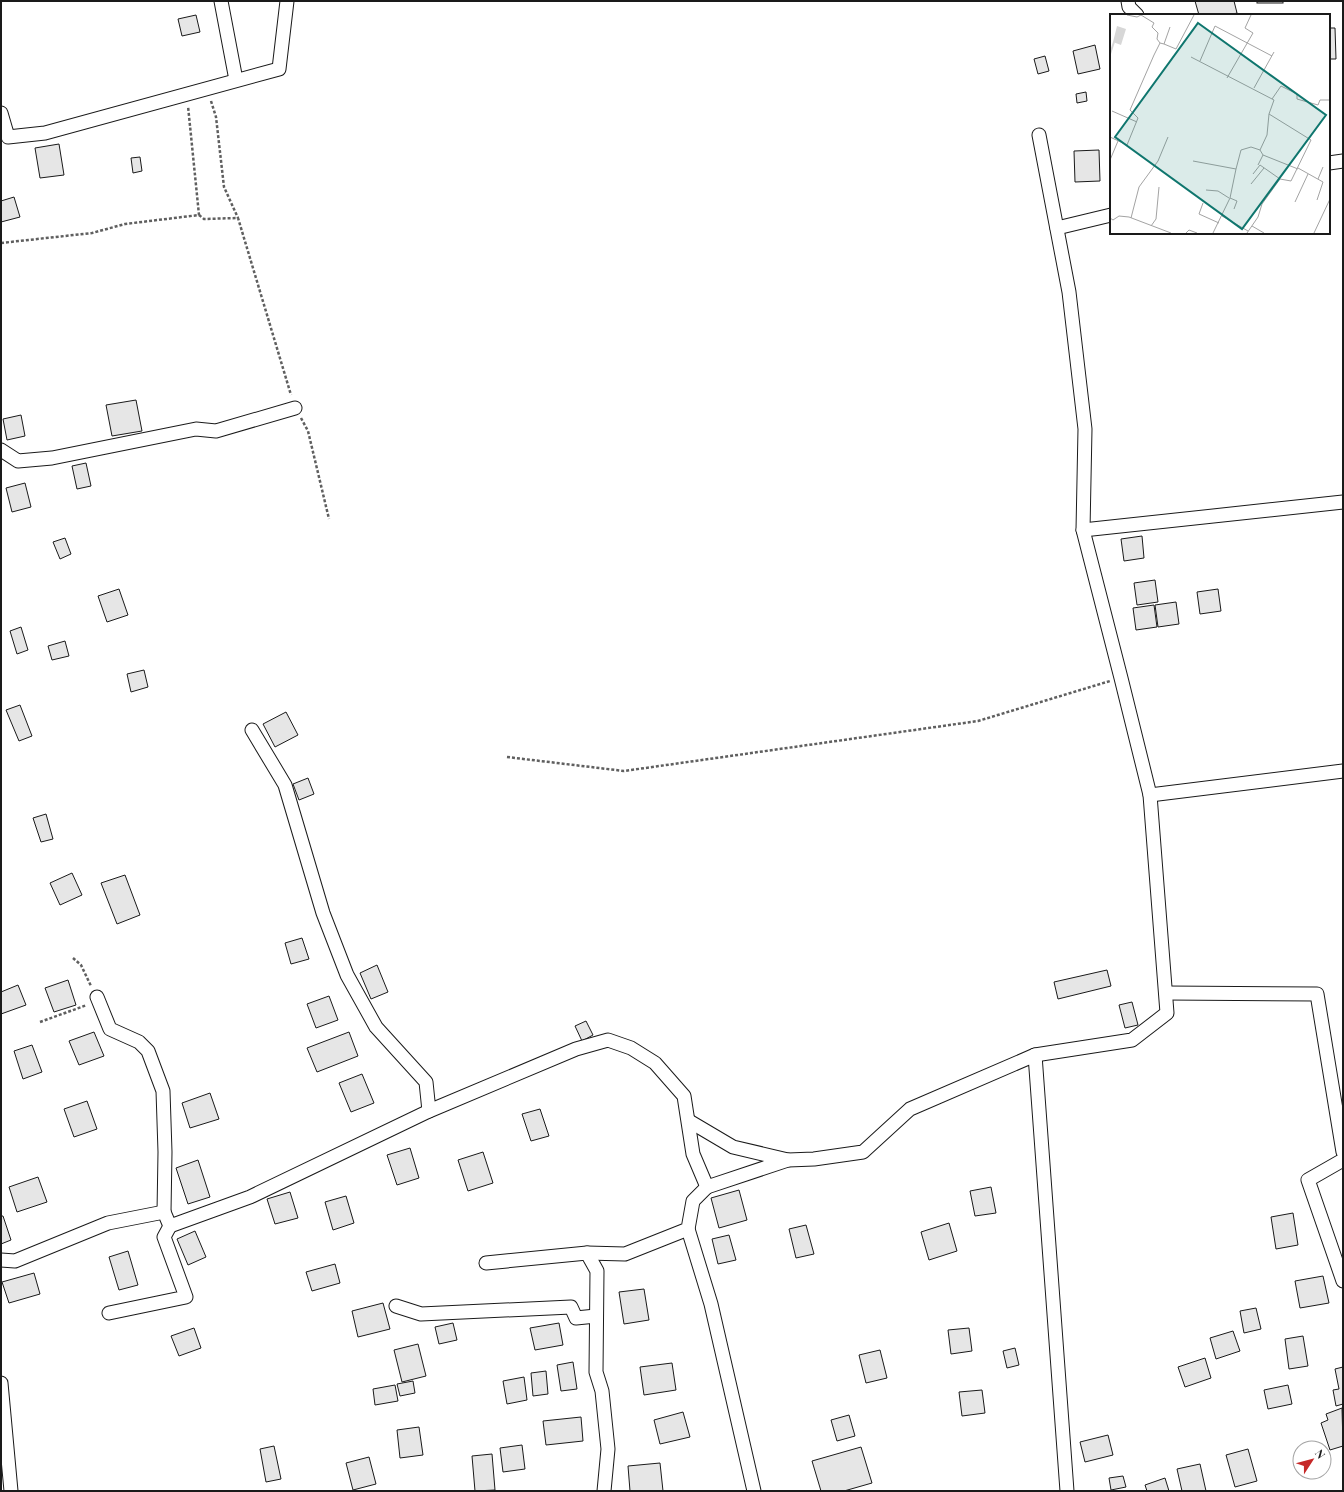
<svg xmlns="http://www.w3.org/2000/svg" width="1344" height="1492" font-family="'Playfair Display',serif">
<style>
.building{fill:#e6e6e6;stroke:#1a1a1a}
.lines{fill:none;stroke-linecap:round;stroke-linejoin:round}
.minor-casing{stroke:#1a1a1a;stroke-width:15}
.path{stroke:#5f5f5f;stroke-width:2.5;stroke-dasharray:3 2;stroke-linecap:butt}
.minor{stroke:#fff;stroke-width:13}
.inset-river{fill:none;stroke:#d7d7d7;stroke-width:2}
.inset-road{fill:none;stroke:#a3a3a3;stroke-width:1}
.view{fill:#0f766e;fill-opacity:0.15;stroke:#0f766e;stroke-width:2}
.inset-edge{fill:none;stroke:#1a1a1a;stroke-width:2}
</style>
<rect width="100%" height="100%" fill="#fff"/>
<g class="building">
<polygon points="1195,1 1234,1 1237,13 1230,15 1199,15"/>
<rect x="1257" y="1" width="26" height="2"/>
<polygon points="196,15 200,32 182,36 178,19"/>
<polygon points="1329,28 1335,28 1336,59 1329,59"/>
<polygon points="1095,45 1100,69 1078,74 1073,51"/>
<polygon points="1045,56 1049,71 1038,74 1034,59"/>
<polygon points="1086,92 1087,101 1077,103 1076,94"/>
<polygon points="59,144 64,175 40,178 35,148"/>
<polygon points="1099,150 1100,181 1075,182 1074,151"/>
<polygon points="140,157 142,171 133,173 131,158"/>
<polygon points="14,197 20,217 1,222 1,201"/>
<polygon points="136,400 142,431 112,436 106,405"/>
<polygon points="21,415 25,436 7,440 3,419"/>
<polygon points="86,463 91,486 77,489 72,466"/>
<polygon points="25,483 31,507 12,512 6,488"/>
<polygon points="1142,536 1144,558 1124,561 1121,539"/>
<polygon points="65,538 71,554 60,559 53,542"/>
<polygon points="1155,580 1158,602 1137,605 1134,583"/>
<polygon points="119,589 128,615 107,622 98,596"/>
<polygon points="1218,589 1221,611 1200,614 1197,592"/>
<polygon points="1176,602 1179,624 1158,627 1155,605"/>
<polygon points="1154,605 1157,627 1136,630 1133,608"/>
<polygon points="21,627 28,650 17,654 10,631"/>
<polygon points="65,641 69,656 52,660 48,646"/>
<polygon points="144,670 148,687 131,692 127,674"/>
<polygon points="20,705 32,736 19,741 6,710"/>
<polygon points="286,712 298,735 275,747 263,724"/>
<polygon points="308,778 314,794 299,800 293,784"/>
<polygon points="46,814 53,839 41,842 33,818"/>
<polygon points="72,873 82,895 60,905 50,883"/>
<polygon points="125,875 140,915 117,924 101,883"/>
<polygon points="302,938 309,959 291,964 285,943"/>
<polygon points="377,965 388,992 371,999 360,973"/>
<polygon points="1107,970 1111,986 1058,999 1054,982"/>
<polygon points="68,980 76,1005 54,1012 45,988"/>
<polygon points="18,985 26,1005 1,1014 1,992"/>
<polygon points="329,996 338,1020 316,1028 307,1004"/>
<polygon points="1132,1002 1138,1025 1125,1028 1119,1005"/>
<polygon points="586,1021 593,1035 582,1041 575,1026"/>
<polygon points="94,1032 104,1056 79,1065 69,1041"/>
<polygon points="349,1032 358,1056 317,1072 307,1048"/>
<polygon points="32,1045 42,1072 23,1079 14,1051"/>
<polygon points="362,1074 374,1103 351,1112 339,1083"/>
<polygon points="210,1093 219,1119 190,1128 182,1103"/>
<polygon points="87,1101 97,1129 74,1137 64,1109"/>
<polygon points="540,1109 549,1136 531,1141 522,1114"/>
<polygon points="410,1148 419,1178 397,1185 387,1155"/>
<polygon points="483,1152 493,1183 468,1191 458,1160"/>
<polygon points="198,1160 210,1197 188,1204 176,1168"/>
<polygon points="38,1177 47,1202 17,1212 9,1187"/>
<polygon points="991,1187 996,1213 975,1216 970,1191"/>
<polygon points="739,1190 747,1220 719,1228 711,1198"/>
<polygon points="290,1192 298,1218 275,1224 267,1199"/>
<polygon points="346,1196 354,1223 333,1230 325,1202"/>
<polygon points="1293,1213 1298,1245 1276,1249 1271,1217"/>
<polygon points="1,1216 3,1216 11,1240 1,1244"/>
<polygon points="949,1223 957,1251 929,1260 921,1232"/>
<polygon points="806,1225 814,1254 796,1258 789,1229"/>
<polygon points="195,1231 206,1257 188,1265 177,1239"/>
<polygon points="729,1235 736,1260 718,1264 712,1239"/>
<polygon points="128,1251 138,1285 119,1290 109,1257"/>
<polygon points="335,1264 340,1283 312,1291 306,1272"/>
<polygon points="34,1273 40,1294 9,1303 2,1282"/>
<polygon points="1323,1276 1329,1303 1300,1308 1295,1281"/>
<polygon points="644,1289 649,1320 624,1324 619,1292"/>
<polygon points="383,1303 390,1329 358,1337 352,1311"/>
<polygon points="1256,1308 1261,1329 1244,1333 1240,1311"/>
<polygon points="453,1323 457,1340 439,1344 435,1327"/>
<polygon points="559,1323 563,1345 535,1350 530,1328"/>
<polygon points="194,1328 201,1348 179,1356 171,1336"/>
<polygon points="969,1328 972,1351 951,1354 948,1330"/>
<polygon points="1233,1331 1240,1351 1216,1359 1210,1338"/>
<polygon points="1303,1336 1308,1366 1289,1369 1285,1339"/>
<polygon points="418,1344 426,1376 402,1382 394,1350"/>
<polygon points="1015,1348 1019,1365 1007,1368 1003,1351"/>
<polygon points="880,1350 887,1378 866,1383 859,1355"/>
<polygon points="1205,1358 1211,1378 1185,1387 1178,1367"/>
<polygon points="573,1362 577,1389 561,1391 557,1365"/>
<polygon points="672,1363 676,1390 644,1395 640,1367"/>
<polygon points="1343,1367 1343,1404 1336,1406 1333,1390 1339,1389 1335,1369"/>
<polygon points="546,1371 548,1394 533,1396 531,1373"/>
<polygon points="524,1377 527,1400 507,1404 503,1381"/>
<polygon points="413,1381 415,1393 400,1396 397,1384"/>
<polygon points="395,1385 398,1401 375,1405 373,1389"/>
<polygon points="1288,1385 1292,1404 1268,1409 1264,1390"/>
<polygon points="982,1390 985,1413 962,1416 959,1392"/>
<polygon points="1342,1408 1343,1446 1330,1450 1321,1423 1328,1420 1326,1414"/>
<polygon points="683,1412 690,1437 660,1444 654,1420"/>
<polygon points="849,1415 855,1436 837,1441 831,1420"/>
<polygon points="581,1417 583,1441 546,1445 543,1421"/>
<polygon points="419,1427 423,1455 400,1458 397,1430"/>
<polygon points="1108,1435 1113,1455 1085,1462 1080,1442"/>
<polygon points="522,1445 525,1469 503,1472 500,1448"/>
<polygon points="274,1446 281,1479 266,1482 260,1449"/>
<polygon points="861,1447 872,1483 844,1491 821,1491 812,1461"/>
<polygon points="1248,1449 1257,1481 1235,1487 1226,1455"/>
<polygon points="492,1454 495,1490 475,1491 472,1456"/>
<polygon points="369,1457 376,1484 353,1490 346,1463"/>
<polygon points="660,1463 663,1491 630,1491 628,1466"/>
<polygon points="1200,1464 1206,1491 1182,1491 1177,1469"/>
<polygon points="1123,1476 1126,1487 1111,1490 1109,1478"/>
<polygon points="1165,1478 1169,1491 1147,1491 1145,1485"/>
</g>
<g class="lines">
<g class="minor-casing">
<g id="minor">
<polyline points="221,1 236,80"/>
<polyline points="1128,1 1129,7 1137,15"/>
<polyline points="1,113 8,137 45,133 279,69 287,1"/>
<polyline points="1329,163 1343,161"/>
<polyline points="1057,228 1111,215"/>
<polyline points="1,450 18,461 52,458 196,429 216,431 295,408"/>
<polyline points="1083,530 1343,502"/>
<polyline points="252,730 285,785 323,913 347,975 376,1027 426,1082 429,1111 576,1049 608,1040 631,1048 655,1063 684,1096 693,1154 707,1187 788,1160 814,1159 863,1152 910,1109 1035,1055 1067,1491"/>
<polyline points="1150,795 1343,771"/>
<polyline points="1166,993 1317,994 1343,1152"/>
<polyline points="97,997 110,1029 139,1042 148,1051 163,1091 165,1152 164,1212"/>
<polyline points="1035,1055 1132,1040 1167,1013 1150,795 1121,678 1083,530 1085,429 1069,292 1039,135"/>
<polyline points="689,1121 733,1147 788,1160"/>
<polyline points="1343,1160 1308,1180 1343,1281"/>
<polyline points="688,1229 711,1304 754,1491"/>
<polyline points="587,1253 625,1254 688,1229 693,1201 707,1187"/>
<polyline points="1,1260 15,1261 108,1223 164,1212 170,1226 250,1197 429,1111"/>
<polyline points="486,1263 587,1253 597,1271 596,1372 602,1391 608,1449 604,1491"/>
<polyline points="396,1306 421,1314 571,1307 576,1318 596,1316"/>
<polyline points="109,1313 186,1297 164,1237 170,1226"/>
<polyline points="1,1383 11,1491"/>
</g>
</g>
<g class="path">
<polyline points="211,101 216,117 224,187 238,218"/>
<polyline points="199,215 204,219 238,218 291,395"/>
<polyline points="1,243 92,233 125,224 199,215 188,106"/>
<polyline points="301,418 308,431 329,519"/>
<polyline points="507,757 624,771 978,721 1110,681"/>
<polyline points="73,958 81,965 91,986"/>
<polyline points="40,1022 87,1005"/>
</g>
<use href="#minor" class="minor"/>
</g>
<g transform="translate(1110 14)">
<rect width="220" height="220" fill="#fff"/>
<path d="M 7,12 L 16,15 L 11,31 L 3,28 Z" fill="#d7d7d7"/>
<path class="inset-river" d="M 0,40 L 4,28"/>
<path class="inset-road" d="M 17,1 L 27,3 L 31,1M 31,1 L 44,9 L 42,13 L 48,19 L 47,25 L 50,29M 54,30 L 66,35 L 84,1M 81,43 L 164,86 L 159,100M 90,47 L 105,12 L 162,42M 117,64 L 143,19 L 135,14 L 141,1M 144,74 L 164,38M 162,85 L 171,72 L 187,80 L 187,85 L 208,91 L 210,86 L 220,86M 2,97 L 27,108M 0,123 L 17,131 L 28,104 L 20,96 L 44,41 L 50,29 L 54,30 L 60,13M 153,141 L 188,155M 0,146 L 8,127M 83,147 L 126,155 L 131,136 L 141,133 L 150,136 L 157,121 L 159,100 L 201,126 L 181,167 L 170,165M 148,151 L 153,141 L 150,136M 188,154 L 213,168 L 207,186M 208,165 L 213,153M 141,170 L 154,154M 96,176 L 108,177 L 119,184M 120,184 L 127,187 L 124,195M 185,188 L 198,160M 93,189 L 89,200 L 109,209M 112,202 L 138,217M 0,204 L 3,206 L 9,202 L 19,203 L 61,219M 21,204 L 29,173 L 48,147 L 58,123M 41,212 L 46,205 L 49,173M 142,212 L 154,219M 76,219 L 79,216 L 87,219M 103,219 L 120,184 L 126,155M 137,219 L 148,203 L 152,190 L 170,165 L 150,151 L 143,160M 204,219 L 220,185"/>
<path class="view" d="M 88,9 L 216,101 L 132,215 L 5,123 Z"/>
<rect width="220" height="220" class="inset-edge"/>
</g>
<rect width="1344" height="1492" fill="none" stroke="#1a1a1a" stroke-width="4"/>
<g transform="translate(1312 1460) rotate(54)"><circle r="19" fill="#ffffff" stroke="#a3a3a3"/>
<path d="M0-3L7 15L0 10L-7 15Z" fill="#c62828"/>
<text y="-6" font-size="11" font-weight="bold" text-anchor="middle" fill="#1a1a1a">N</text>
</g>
</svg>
